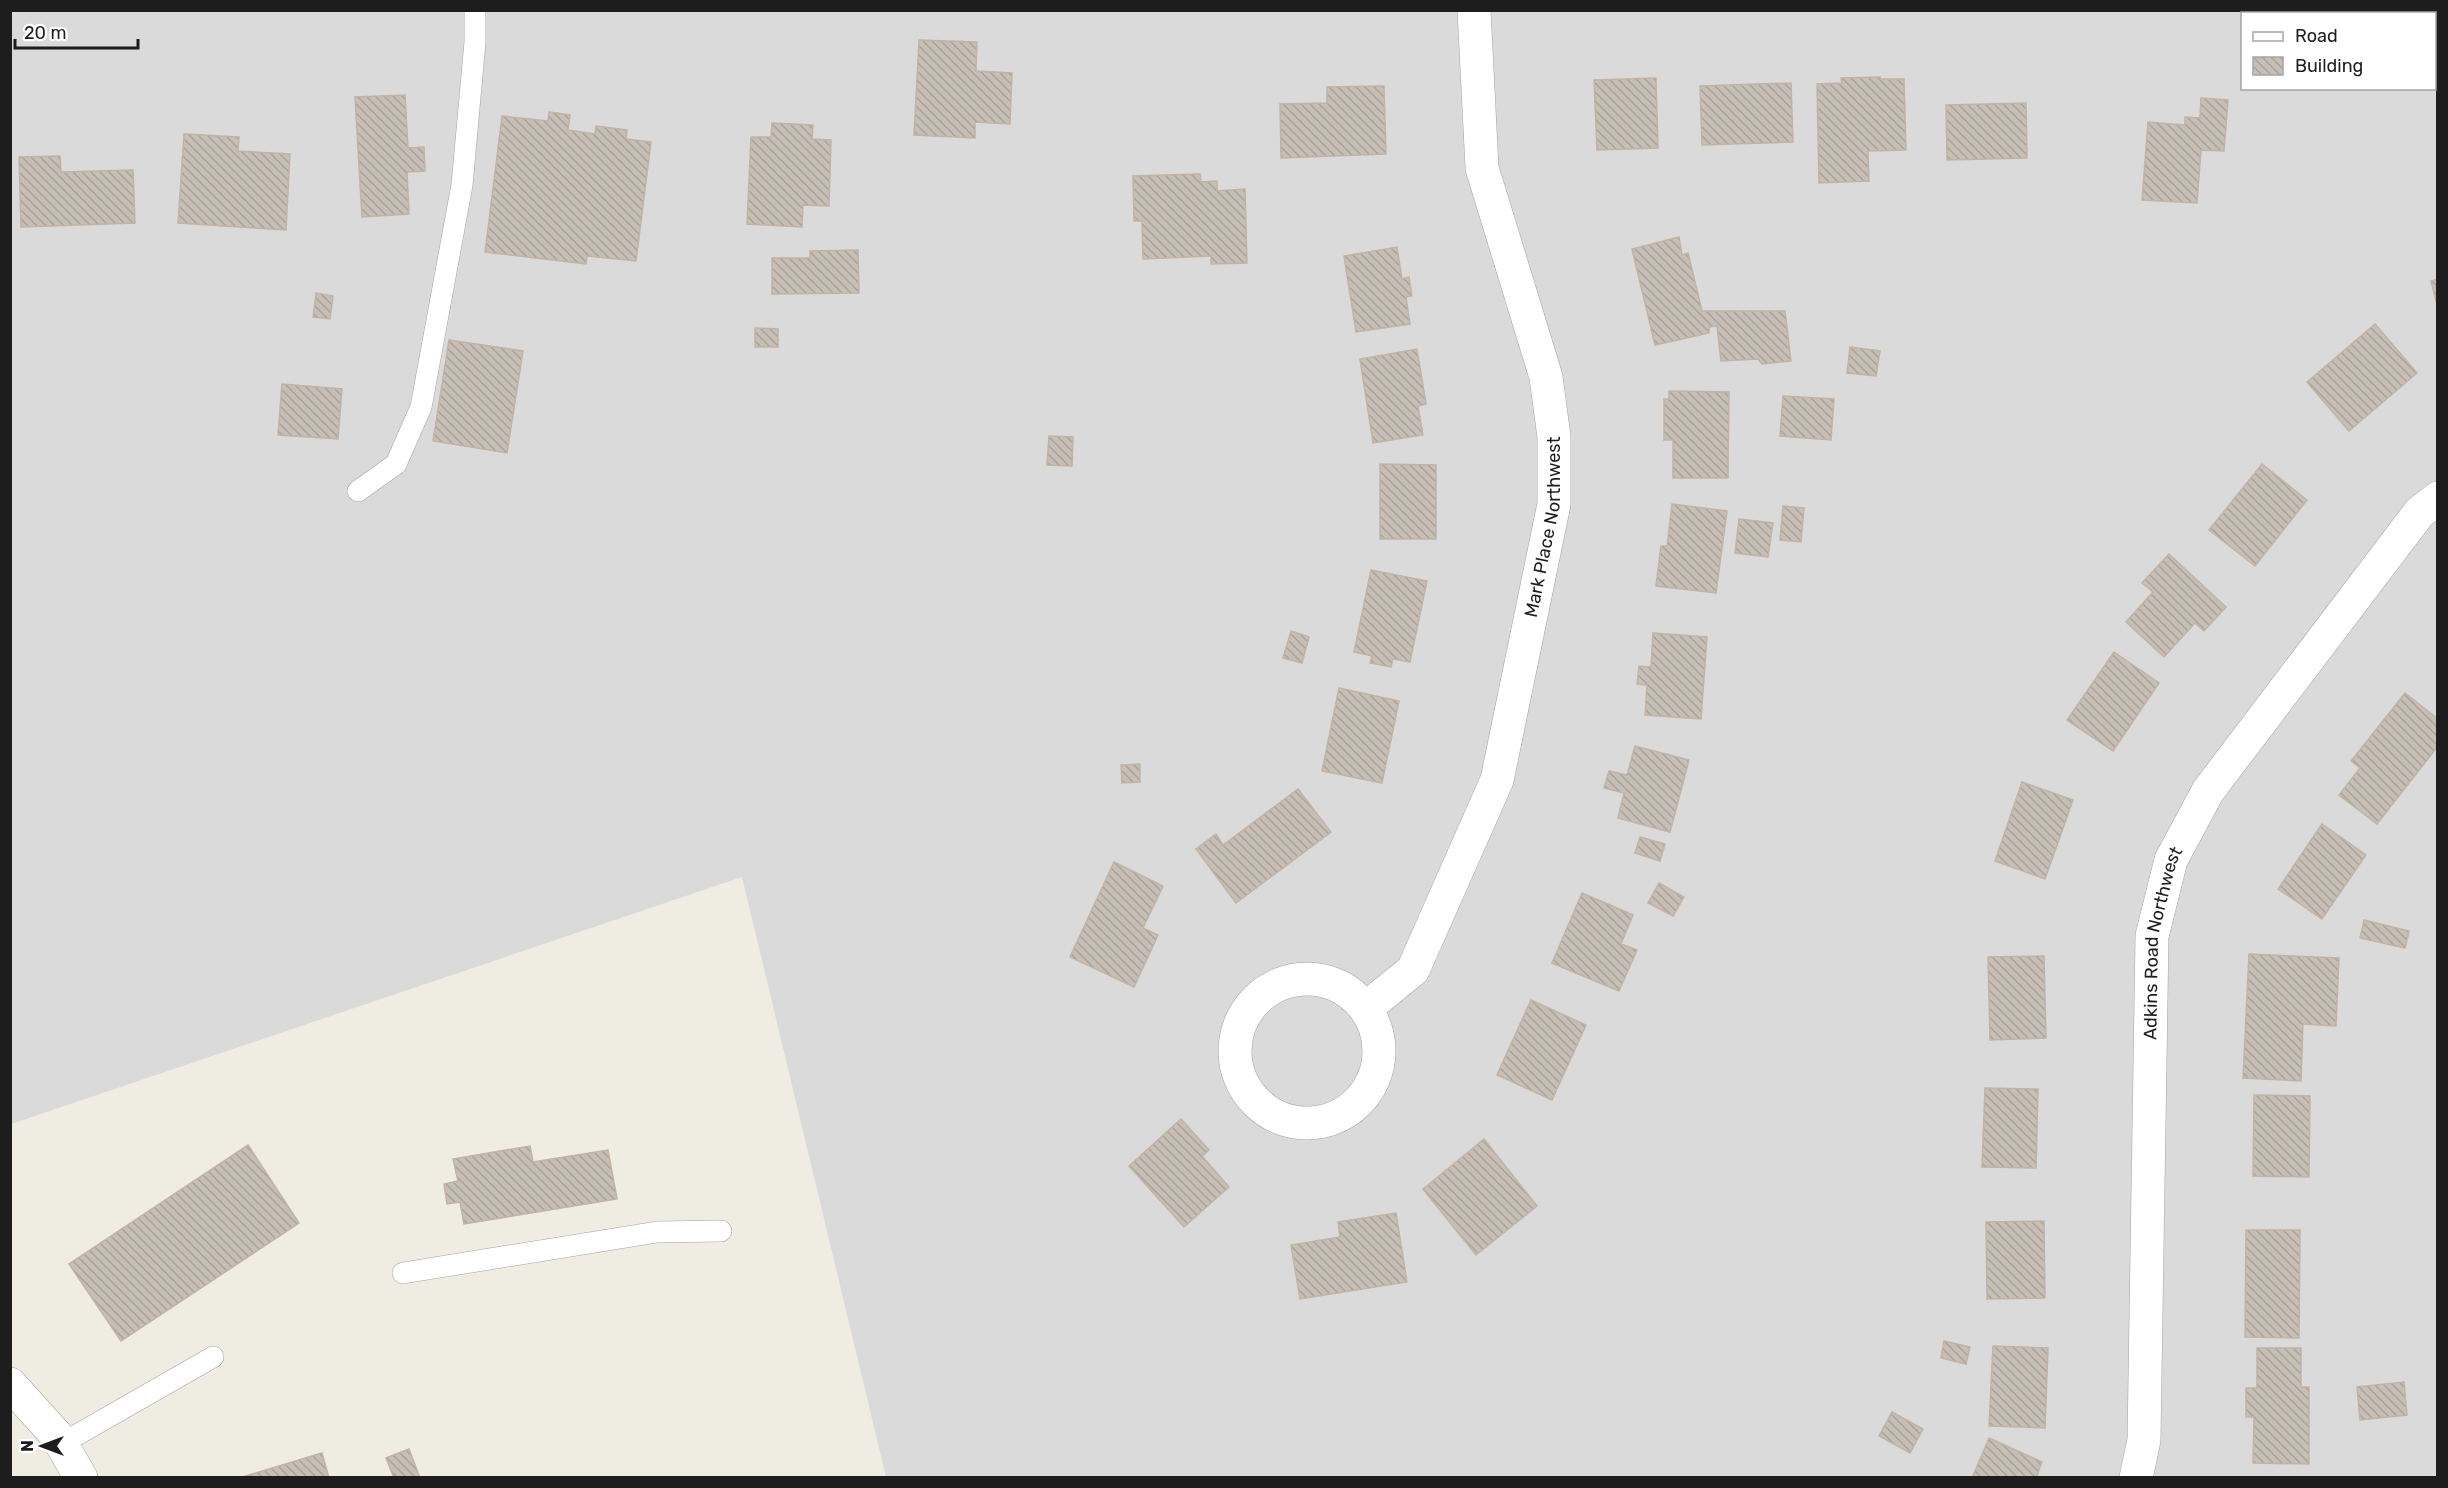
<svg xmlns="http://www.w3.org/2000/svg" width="2448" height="1488" font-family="Rubik,sans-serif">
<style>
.residential{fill:#dbdada;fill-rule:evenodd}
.building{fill:url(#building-back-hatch);stroke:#c2b3a4;stroke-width:1.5}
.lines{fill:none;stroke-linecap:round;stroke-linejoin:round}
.service-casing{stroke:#a4a4a4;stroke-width:22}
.minor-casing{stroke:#a4a4a4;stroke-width:34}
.tertiary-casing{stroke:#a4a4a4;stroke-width:34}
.service{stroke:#fff;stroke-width:21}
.minor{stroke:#fff;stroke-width:33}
.tertiary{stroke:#fff;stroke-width:33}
.labels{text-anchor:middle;stroke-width:4.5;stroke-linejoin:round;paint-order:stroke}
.street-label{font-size:18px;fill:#1d1d1d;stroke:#fff}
</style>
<defs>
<pattern id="building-back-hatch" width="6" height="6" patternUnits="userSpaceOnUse" patternTransform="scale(1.5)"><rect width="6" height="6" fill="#c7beb5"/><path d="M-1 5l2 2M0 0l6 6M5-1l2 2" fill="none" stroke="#aaa39b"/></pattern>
</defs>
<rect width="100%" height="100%" fill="#efece2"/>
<path class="residential" d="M 10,11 L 2437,11 L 2437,1477 L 886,1477 L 742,877 L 11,1124 ZM 2242,14 L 2434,14 L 2434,88 L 2242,88 Z"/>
<g class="building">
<polygon points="919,40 977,42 976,71 1012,73 1010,124 975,122 975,138 914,135"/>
<polygon points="1880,77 1880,79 1904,79 1906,150 1868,151 1869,181 1819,183 1817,84 1842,83 1841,78"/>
<polygon points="1656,78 1658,148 1597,150 1594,80"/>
<polygon points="1791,83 1793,142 1702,145 1700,86"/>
<polygon points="1384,86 1386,154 1281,158 1280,104 1327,103 1327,87"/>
<polygon points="405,95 408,148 424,147 425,171 407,172 409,214 362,217 355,97"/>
<polygon points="2201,98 2228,100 2224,151 2201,150 2197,203 2142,200 2148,122 2185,125 2185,117 2200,118"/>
<polygon points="2026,103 2027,158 1947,160 1946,105"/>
<polygon points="549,112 570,115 568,130 595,134 596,126 627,130 626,139 651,142 636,261 587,256 586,264 485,252 502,116 548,121"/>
<polygon points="772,123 813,125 812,139 831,140 829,206 803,205 802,227 747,224 751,137 771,137"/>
<polygon points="184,134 239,137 238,151 290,154 286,230 178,223"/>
<polygon points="60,156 61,172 133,170 135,223 21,227 19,157"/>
<polygon points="1200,174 1201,182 1217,181 1217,191 1245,189 1247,263 1211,264 1211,256 1143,259 1142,221 1134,221 1133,176"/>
<polygon points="1679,237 1682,255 1688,253 1702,311 1785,311 1791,361 1762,364 1758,359 1721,361 1717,326 1709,327 1709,333 1655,345 1632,249"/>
<polygon points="1397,247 1402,279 1409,277 1412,296 1406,297 1410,324 1356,332 1344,256"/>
<polygon points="858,250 859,293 772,294 772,258 810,258 810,251"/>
<polygon points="2438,279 2438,309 2431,281"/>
<polygon points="316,293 333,296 330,319 313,317"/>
<polygon points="2375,324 2417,373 2349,431 2307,382"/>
<polygon points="755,328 778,329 778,347 755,347"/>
<polygon points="449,340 523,351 507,453 433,441"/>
<polygon points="1850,347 1880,351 1876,376 1847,373"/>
<polygon points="1417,349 1426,404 1418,406 1423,435 1373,443 1360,359"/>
<polygon points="282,384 342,389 338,439 278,435"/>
<polygon points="1669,391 1729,392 1728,478 1673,478 1673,440 1664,440 1664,399 1669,399"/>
<polygon points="1783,396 1834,399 1831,440 1780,436"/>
<polygon points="1049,436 1073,437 1072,466 1047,465"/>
<polygon points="1380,464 1436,465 1436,539 1380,539"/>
<polygon points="2262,464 2307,500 2255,566 2209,530"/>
<polygon points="1672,504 1727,511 1716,593 1656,586 1661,546 1667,546"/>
<polygon points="1783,506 1804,508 1801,542 1780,540"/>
<polygon points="1739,519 1773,523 1768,557 1735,553"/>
<polygon points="2169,554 2226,607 2204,631 2195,623 2164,657 2126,622 2153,592 2142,583"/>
<polygon points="1371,570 1427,581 1410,662 1393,659 1391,667 1370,663 1372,656 1354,652"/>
<polygon points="1291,631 1309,637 1302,663 1283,658"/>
<polygon points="1653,633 1707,637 1701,719 1645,715 1647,685 1637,684 1639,666 1651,667"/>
<polygon points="2114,652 2159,683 2113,751 2067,720"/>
<polygon points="1339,688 1399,701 1382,783 1322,771"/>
<polygon points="2405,693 2438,719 2438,746 2377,824 2339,795 2360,768 2351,761"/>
<polygon points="1635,746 1689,760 1670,832 1618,818 1624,793 1604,788 1609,771 1627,775"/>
<polygon points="1140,764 1140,782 1122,783 1121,765"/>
<polygon points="2022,782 2073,800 2045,879 1995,861"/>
<polygon points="1298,789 1331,832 1236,903 1196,849 1216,834 1223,845"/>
<polygon points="2322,824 2366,855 2322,919 2278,889"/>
<polygon points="1640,837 1665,844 1660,861 1635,853"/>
<polygon points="1114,862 1163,886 1143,928 1158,935 1134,987 1070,957"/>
<polygon points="1659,883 1684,897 1673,916 1648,903"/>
<polygon points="1582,893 1633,915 1621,944 1637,950 1619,991 1552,963"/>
<polygon points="2364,920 2409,931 2405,948 2360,938"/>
<polygon points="2249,954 2339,958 2336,1026 2303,1024 2301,1081 2243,1078"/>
<polygon points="2044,956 2046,1038 1990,1040 1988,957"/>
<polygon points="1531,1000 1586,1025 1552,1100 1497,1075"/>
<polygon points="1985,1088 2038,1089 2036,1168 1982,1167"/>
<polygon points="2254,1095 2310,1096 2309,1177 2253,1176"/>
<polygon points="1181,1119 1209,1150 1202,1156 1229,1187 1184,1227 1129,1166"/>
<polygon points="1484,1139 1537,1206 1476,1255 1423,1189"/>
<polygon points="248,1145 299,1223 121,1341 69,1264"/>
<polygon points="530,1146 533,1162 608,1150 617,1199 464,1224 460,1202 447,1204 444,1184 458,1181 453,1159"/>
<polygon points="1396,1213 1407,1282 1300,1299 1291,1245 1340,1237 1338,1222"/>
<polygon points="2044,1221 2045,1298 1987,1299 1986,1222"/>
<polygon points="2246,1230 2300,1230 2299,1338 2245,1337"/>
<polygon points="1944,1341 1970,1347 1966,1364 1941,1358"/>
<polygon points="1993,1346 2048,1348 2045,1428 1989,1426"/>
<polygon points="2257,1348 2301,1348 2301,1387 2309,1387 2309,1464 2253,1463 2254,1417 2246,1417 2246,1388 2257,1388"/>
<polygon points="2404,1382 2407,1415 2360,1420 2357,1387"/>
<polygon points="1892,1412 1923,1429 1910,1453 1879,1436"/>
<polygon points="1989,1438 2042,1462 2036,1478 1972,1478"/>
<polygon points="409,1449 420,1478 394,1478 386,1458"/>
<polygon points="322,1453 329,1478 239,1478"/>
</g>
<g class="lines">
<g class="service-casing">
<g id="service">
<polyline points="358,491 396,464 421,407 462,185 475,42 475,10"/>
<polyline points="403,1273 657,1232 721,1231"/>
<polyline points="61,1444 213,1357"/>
</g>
</g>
<g class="minor-casing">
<g id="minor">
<circle cx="1307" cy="1051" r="72"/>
<path id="s1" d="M 1366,1008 L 1413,970 L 1497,780 L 1554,504 L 1554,437 L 1546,377 L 1482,168 L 1474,10"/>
<path id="s2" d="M 2136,1478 L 2144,1440 L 2152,936 L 2171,860 L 2208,791 L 2419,513 L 2438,498"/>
</g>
</g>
<g class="tertiary-casing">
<polyline id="tertiary" points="10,1384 57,1436 81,1478"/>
</g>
<use href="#service" class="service"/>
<use href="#minor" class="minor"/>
<use href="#tertiary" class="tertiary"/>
</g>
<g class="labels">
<g class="street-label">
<text dy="6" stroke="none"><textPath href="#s1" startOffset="526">Mark Place Northwest</textPath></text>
<text dy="6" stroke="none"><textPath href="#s2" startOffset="537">Adkins Road Northwest</textPath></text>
</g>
</g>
<rect width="2448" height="1488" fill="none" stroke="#1d1d1d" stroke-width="24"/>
<rect x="2241" y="12" width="195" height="78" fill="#ffffff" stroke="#a5a5a5" stroke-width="1.5"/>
<rect x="2253" y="32" width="30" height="9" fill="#ffffff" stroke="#a5a5a5" stroke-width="1.5"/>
<text x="2295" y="42" font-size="18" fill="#1d1d1d">Road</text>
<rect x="2253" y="57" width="30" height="18" fill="url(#building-back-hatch)" stroke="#a5a5a5" stroke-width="1.5"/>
<text x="2295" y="72" font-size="18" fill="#1d1d1d">Building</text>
<g transform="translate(42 1446) rotate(270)" stroke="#ffffff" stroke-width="4.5" paint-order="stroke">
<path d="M0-4.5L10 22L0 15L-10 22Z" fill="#1d1d1d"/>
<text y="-9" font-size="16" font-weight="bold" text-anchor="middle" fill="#1d1d1d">N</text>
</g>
<path d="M15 39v9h123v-9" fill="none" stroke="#1d1d1d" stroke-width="3"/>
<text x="24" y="39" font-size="18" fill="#1d1d1d" stroke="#ffffff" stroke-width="4.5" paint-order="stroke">20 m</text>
</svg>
